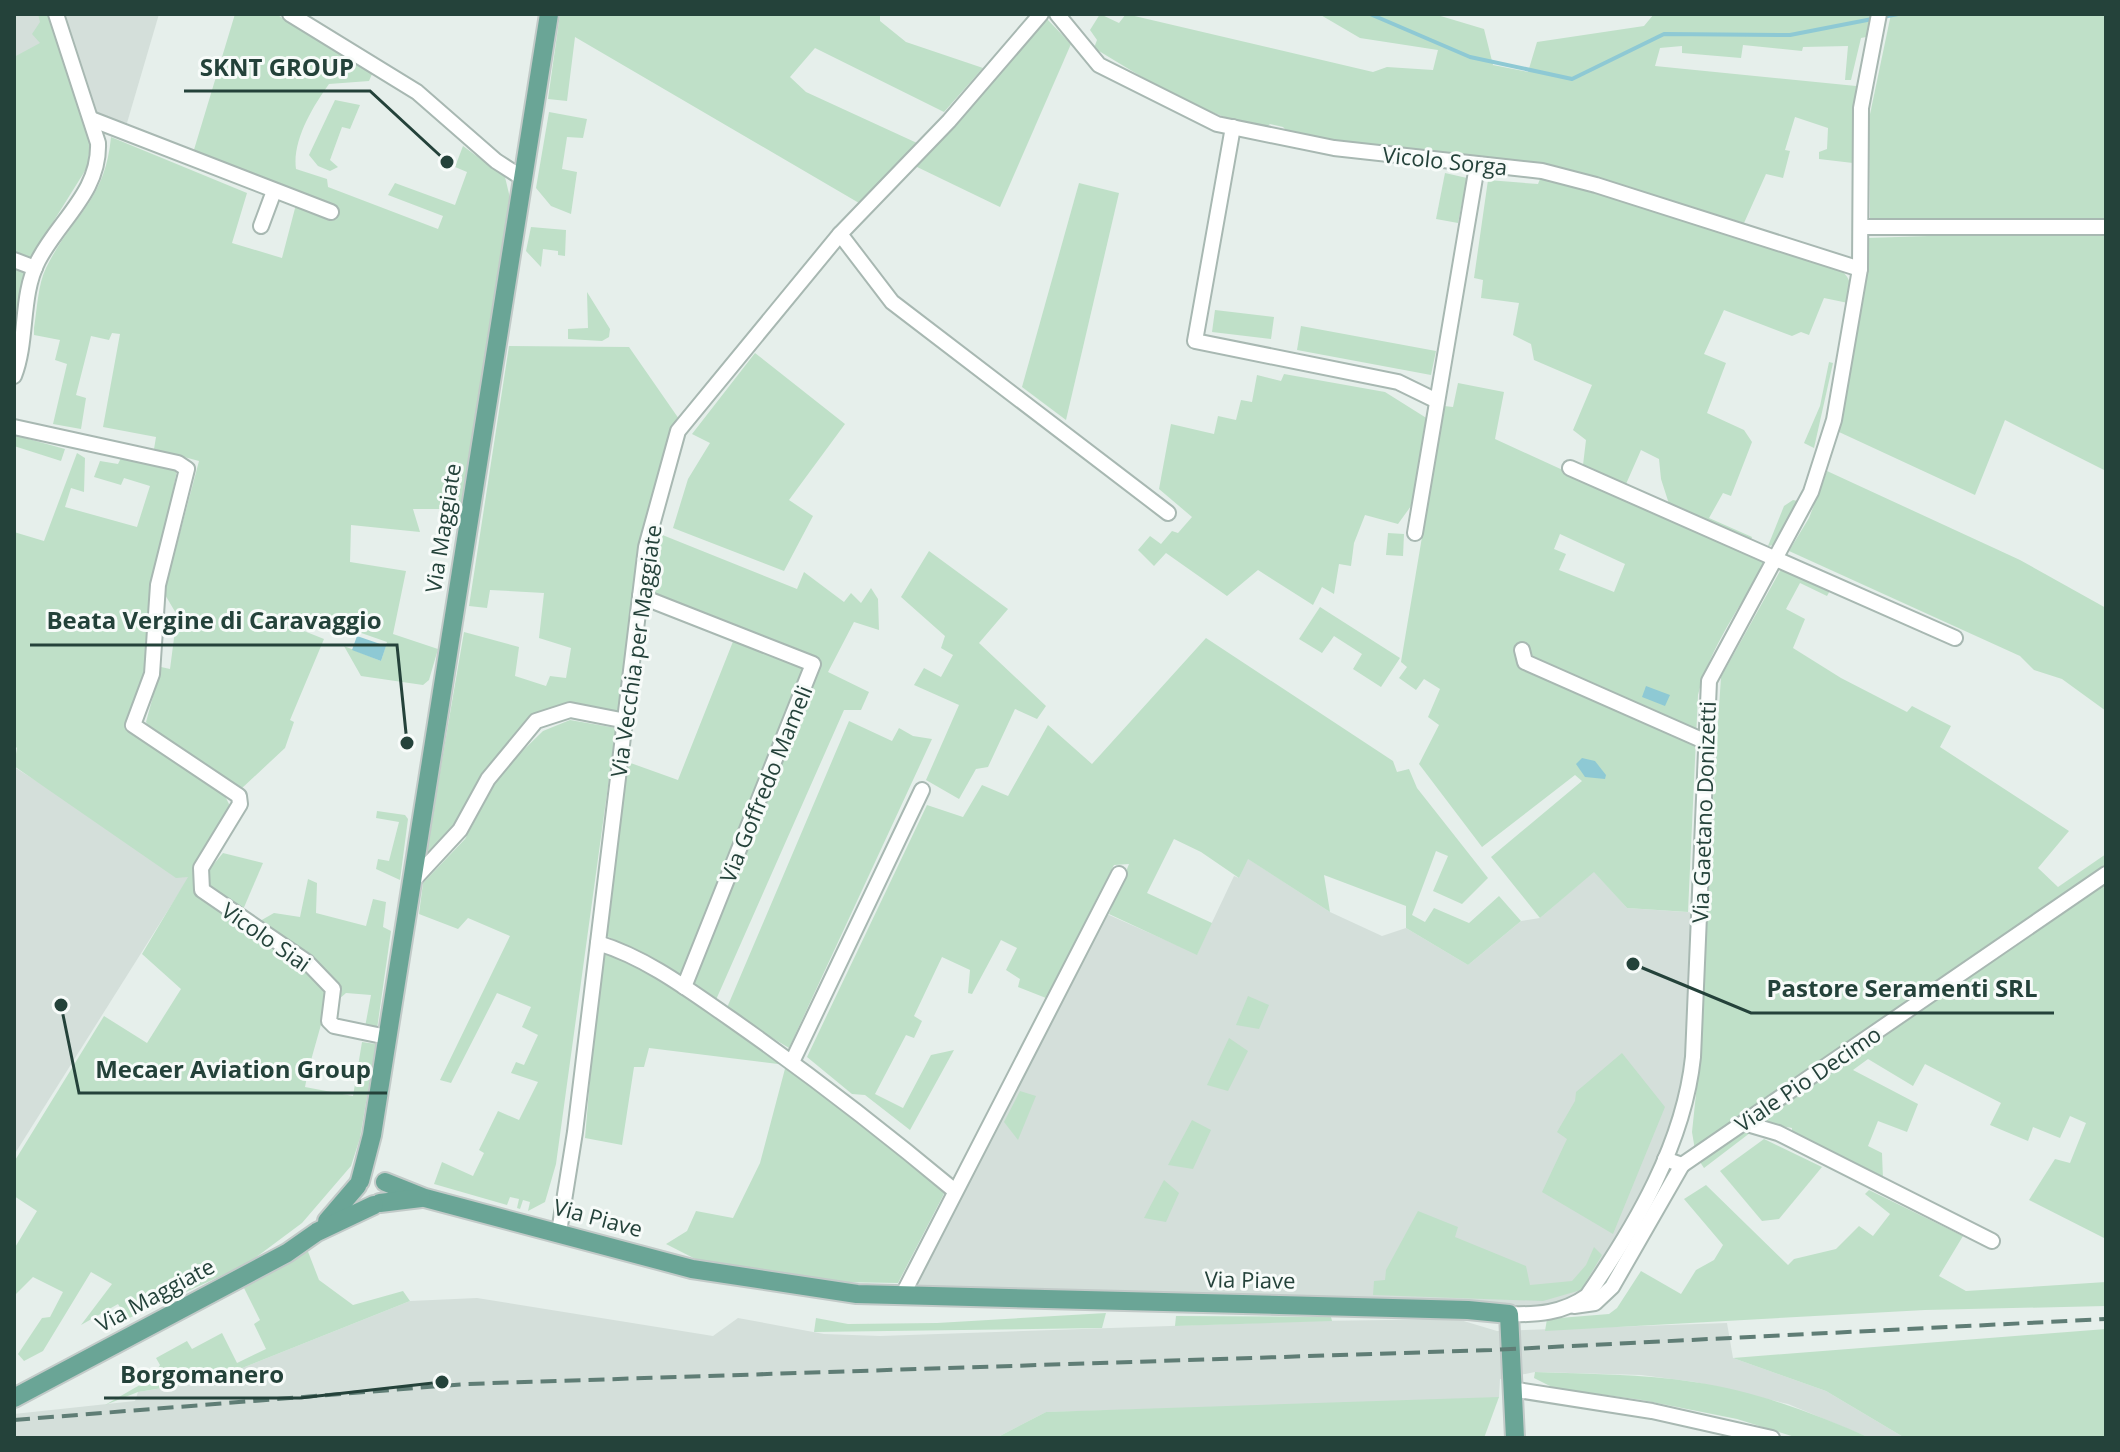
<svg xmlns="http://www.w3.org/2000/svg" width="2120" height="1452" font-family="'Open Sans',sans-serif">
<style>
.built{fill:#d4dfda}
.green{fill:#bfe0c8;fill-rule:evenodd}
.water{fill:#8ec9d4}
.lines{fill:none;stroke-linecap:round;stroke-linejoin:round}
.stream{stroke:#8ec9d4;stroke-width:4}
.minor-casing{stroke:#a8b8b2;stroke-width:18}
.major-casing{stroke:#c2cac8;stroke-width:22}
.minor{stroke:#fff;stroke-width:14}
.major{stroke:#6aa596;stroke-width:18}
.rail{stroke:#5f7d75;stroke-width:4;stroke-dasharray:16 8;stroke-linecap:butt}
.labels{text-anchor:middle;stroke-width:6;stroke-linejoin:round;paint-order:stroke}
.street-label{font-size:22px;fill:#24423a;stroke:#f7fbf9}
.leader{fill:none;stroke:#24423a;stroke-width:3}
.callout-dot{fill:#24423a;stroke:#f7fbf9;stroke-width:3}
.callout-label{font-size:24px;text-anchor:middle;font-weight:bold;fill:#24423a;stroke:#f7fbf9;stroke-width:6;stroke-linejoin:round;paint-order:stroke}
</style>
<rect width="100%" height="100%" fill="#e6efeb"/>
<g class="built">
<polygon points="14,14 159,14 127,123 79,112 14,87"/>
<polygon points="14,767 189,877 14,1155"/>
<polygon points="1247,858 1330,912 1382,936 1406,928 1468,965 1521,921 1540,918 1594,871 1627,908 1700,913 1682,1118 1597,1281 1556,1311 902,1296 1100,911 1197,954 1234,876 1239,878"/>
<polygon points="477,1298 713,1336 738,1318 824,1334 880,1336 1314,1321 1457,1319 1497,1331 1727,1323 1733,1358 1826,1391 1905,1438 1870,1438 1788,1404 1695,1382 1641,1375 1535,1372 1500,1379 1499,1397 1493,1400 1046,1412 996,1438 14,1438 14,1414 135,1401 138,1392 212,1380 410,1301"/>
</g>
<g class="green">
<polygon points="38,14 48,14 90,141 88,166 30,259 14,334 14,57 40,43 32,34 40,22"/>
<path d="M 235,14 L 276,14 L 372,74 L 369,81 L 329,84 C 313,106 292,141 296,169 L 327,179 L 328,187 L 438,229 L 443,216 L 388,195 L 395,183 L 455,205 L 467,172 L 455,167 L 463,146 L 505,177 L 510,198 L 461,509 L 413,509 L 420,532 L 351,525 L 350,562 L 406,571 L 393,634 L 438,649 L 429,680 L 423,685 L 361,676 L 344,646 L 381,661 L 387,642 L 310,615 L 304,631 L 324,639 L 290,720 L 294,722 L 285,748 L 241,789 C 224,776 152,733 146,722 L 161,667 L 170,669 L 177,615 L 164,593 L 199,461 L 154,449 L 156,437 L 103,427 L 120,334 L 112,333 L 109,340 L 91,336 L 76,395 L 86,398 L 81,429 L 53,424 L 67,364 L 55,360 L 60,340 L 34,335 L 34,328 C 37,310 38,284 46,268 C 72,215 105,202 111,137 L 247,193 L 232,243 L 282,258 L 299,193 L 193,153 Z"/>
<polygon points="560,14 880,14 880,21 906,42 983,68 944,112 815,48 790,77 806,92 917,143 859,203 575,37 567,101 548,99"/>
<path d="M 1100,14 L 1119,23 L 1126,14 L 1373,72 L 1387,67 L 1433,70 L 1438,50 L 1360,38 L 1319,14 L 1434,14 L 1484,29 L 1493,65 L 1528,72 L 1537,42 L 1644,26 L 1654,14 L 1873,14 L 1866,37 L 1861,38 L 1851,80 L 1845,80 L 1848,46 L 1803,47 L 1802,51 L 1743,45 L 1741,58 L 1682,53 L 1682,46 L 1660,48 L 1655,66 L 1856,86 L 1853,163 L 1819,159 L 1819,152 L 1827,149 L 1828,128 L 1795,117 L 1785,150 L 1790,151 L 1783,178 L 1766,174 L 1744,223 L 1540,163 L 1389,150 L 1288,132 L 1283,127 L 1270,124 L 1264,129 C 1192,110 1155,85 1094,48 L 1097,40 L 1090,30 Z"/>
<polygon points="1891,14 2106,14 2106,224 1870,219 1869,119"/>
<polygon points="1047,19 1071,44 1000,207 915,166"/>
<polygon points="335,100 360,105 350,129 342,127 330,160 338,167 330,171 318,166 309,155"/>
<polygon points="549,112 587,119 583,138 567,137 562,169 577,172 571,214 551,206 536,188"/>
<polygon points="1445,173 1467,178 1458,223 1436,219"/>
<path d="M 1540,179 L 1593,191 L 1841,270 C 1853,281 1851,288 1848,303 L 1824,298 L 1809,335 L 1801,332 L 1792,336 L 1724,310 L 1704,354 L 1726,363 L 1707,413 L 1744,430 L 1752,442 L 1731,496 L 1723,493 L 1709,518 L 1752,537 L 1750,542 L 1670,507 L 1661,479 L 1659,459 L 1641,450 L 1626,484 L 1583,465 L 1586,440 L 1573,430 L 1592,385 L 1534,360 L 1531,344 L 1513,335 L 1519,303 L 1481,298 L 1483,280 L 1474,278 L 1488,180 L 1538,184 Z"/>
<polygon points="1079,183 1119,193 1066,420 1022,387"/>
<polygon points="531,227 566,230 565,256 558,255 558,251 543,249 541,267 526,251"/>
<polygon points="2106,230 2106,471 2005,420 1975,495 1839,432 1868,238"/>
<polygon points="587,292 610,329 609,337 602,341 568,339 568,329 588,328"/>
<polygon points="1215,310 1274,317 1271,339 1212,332"/>
<polygon points="1301,326 1436,351 1431,375 1297,350"/>
<polygon points="509,346 629,347 679,419 620,715 535,716 457,827 424,865 464,632 519,647 515,676 546,686 550,676 566,678 571,648 539,638 544,593 490,590 487,608 469,606"/>
<polygon points="755,353 845,424 789,500 813,516 784,571 673,528 688,479 710,443 692,434"/>
<polygon points="1829,362 1833,363 1814,448 1804,443 1820,406"/>
<polygon points="1284,374 1385,392 1428,419 1411,506 1398,524 1365,515 1354,543 1351,566 1339,564 1334,594 1322,587 1313,605 1258,570 1227,596 1166,553 1154,566 1138,550 1150,536 1161,544 1172,531 1178,533 1192,517 1159,489 1171,424 1214,434 1218,416 1236,420 1241,400 1252,402 1257,375 1281,381"/>
<path d="M 1458,383 L 1504,392 L 1495,439 L 1766,563 C 1741,605 1710,647 1698,695 L 1688,912 L 1627,908 L 1594,872 L 1540,918 L 1491,857 L 1582,781 L 1575,775 L 1482,847 L 1419,764 L 1439,725 L 1428,717 L 1440,689 L 1424,679 L 1416,690 L 1399,678 L 1407,667 L 1401,662 L 1444,406 L 1453,407 ZM 1560,534 L 1625,564 L 1614,592 L 1559,570 L 1566,554 L 1554,549 Z"/>
<polygon points="14,435 65,449 61,461 14,446"/>
<path d="M 77,453 L 85,458 L 84,492 L 71,488 L 65,507 L 137,527 L 150,486 L 124,478 L 121,485 L 94,477 L 100,461 L 118,464 L 122,456 L 177,470 L 148,618 L 146,667 L 128,729 L 225,796 L 230,806 L 196,863 L 195,894 L 302,963 L 329,991 C 323,1024 311,1054 305,1087 L 353,1096 L 362,1042 L 376,1044 L 360,1138 L 351,1166 L 302,1223 L 247,1264 L 127,1319 L 118,1304 L 81,1325 L 112,1284 L 91,1272 L 43,1351 L 24,1361 L 18,1354 L 42,1318 L 50,1317 L 63,1292 L 33,1277 L 14,1296 L 14,1249 L 37,1211 L 14,1196 L 14,1162 L 104,1016 L 147,1043 L 181,989 L 142,954 L 188,877 L 176,878 L 14,766 L 17,748 L 14,745 L 14,532 L 44,541 Z"/>
<polygon points="1827,471 2020,560 2106,608 2106,711 2062,679 2034,670 2020,656 1789,551 1809,518"/>
<polygon points="1793,500 1798,501 1775,545 1768,546 1784,506"/>
<polygon points="1388,533 1404,534 1403,556 1386,555"/>
<polygon points="660,534 797,589 804,572 844,602 851,593 861,603 871,588 878,599 879,630 854,622 828,672 869,692 861,710 844,710 715,1002 665,967 605,935 625,761 678,780 734,639 650,606"/>
<polygon points="929,551 1008,609 979,643 1046,706 1037,719 1015,709 988,767 976,769 959,799 926,780 959,705 914,685 924,668 941,677 953,655 941,648 945,636 901,597"/>
<polygon points="1794,570 1832,587 1827,596 1800,583 1786,609 1805,619 1793,648 1841,678 1907,712 1912,706 1951,726 1940,747 2069,831 2038,868 2058,887 2106,854 2106,1239 2029,1200 2055,1159 2070,1163 2086,1123 2070,1116 2060,1138 2033,1127 2028,1141 1990,1125 2001,1103 1925,1064 1913,1086 1868,1059 1853,1070 1918,1104 1907,1132 1878,1121 1868,1146 1882,1153 1883,1180 1792,1137 1792,1128 1763,1123 1704,1168 1696,1156 1692,1132 1702,1037 1708,877 1721,677 1780,571"/>
<polygon points="1320,607 1400,658 1381,687 1353,669 1362,654 1334,636 1322,653 1299,639"/>
<polygon points="1206,638 1393,761 1397,772 1409,769 1417,788 1488,878 1462,904 1433,891 1448,856 1436,851 1412,915 1425,922 1434,908 1469,923 1499,896 1521,921 1468,965 1406,928 1406,906 1324,875 1330,912 1248,859 1239,878 1201,852 1174,839 1147,893 1212,923 1197,955 1109,914 1129,864 1114,865 1046,998 1018,987 1020,979 1006,970 1017,948 1001,940 972,994 968,993 970,970 942,957 914,1016 922,1021 914,1038 906,1035 875,1094 903,1108 931,1055 954,1050 910,1130 865,1095 852,1094 807,1057 927,805 963,817 982,785 1008,796 1048,725 1092,764"/>
<polygon points="570,720 616,728 556,1164 545,1202 528,1211 530,1202 523,1200 520,1209 517,1208 519,1199 510,1197 507,1205 434,1184 442,1162 473,1176 484,1153 479,1150 498,1111 519,1120 538,1082 511,1073 516,1062 524,1065 538,1035 522,1027 531,1007 497,993 451,1083 440,1080 510,936 468,918 458,929 419,914 423,883 465,839 501,772 543,731"/>
<polygon points="849,721 892,741 899,728 913,736 932,739 789,1048 726,1010"/>
<polygon points="377,811 405,815 408,819 400,880 376,869 378,859 389,861 399,822 376,818"/>
<polygon points="223,853 263,863 242,912 206,886 208,871"/>
<polygon points="308,879 317,883 316,913 366,926 373,899 386,902 383,927 391,931 377,1029 365,1027 371,995 346,993 339,999 338,989 262,928 260,921 274,913 300,917"/>
<polygon points="601,948 625,956 791,1064 947,1188 898,1283 837,1282 711,1267 666,1244 687,1231 696,1211 733,1218 760,1163 786,1065 649,1048 644,1067 634,1067 622,1145 585,1138"/>
<polygon points="1248,996 1269,1005 1259,1029 1236,1025"/>
<polygon points="1229,1038 1248,1051 1228,1091 1207,1085"/>
<polygon points="1622,1053 1665,1107 1613,1234 1542,1192 1567,1139 1557,1132 1575,1101 1576,1092"/>
<polygon points="1020,1091 1036,1096 1018,1140 1004,1122"/>
<polygon points="1192,1120 1211,1130 1193,1169 1168,1165"/>
<polygon points="1764,1139 1822,1167 1779,1219 1762,1221 1720,1171"/>
<polygon points="1164,1180 1179,1193 1166,1222 1144,1218"/>
<polygon points="1706,1185 1788,1265 1794,1259 1836,1249 1859,1226 1873,1236 1890,1214 1865,1194 1869,1190 1963,1236 1939,1276 1966,1291 2106,1282 2106,1306 1925,1310 1545,1331 1547,1319 1609,1314 1617,1308 1641,1271 1681,1294 1696,1270 1714,1260 1723,1245 1684,1199"/>
<polygon points="1418,1211 1458,1227 1455,1237 1526,1266 1530,1285 1572,1281 1586,1265 1594,1247 1602,1255 1581,1290 1543,1301 1373,1295 1374,1281 1385,1280 1386,1270"/>
<polygon points="307,1249 319,1280 353,1305 403,1291 410,1301 212,1380 138,1392 105,1405 152,1378 160,1365 156,1358 187,1341 192,1349 222,1333 237,1363 266,1349 254,1324 260,1320 244,1288"/>
<polygon points="1106,1313 1102,1328 814,1332 816,1318 848,1324 937,1323"/>
<polygon points="1176,1316 1331,1317 1332,1321 1175,1326"/>
<polygon points="2106,1329 2106,1438 1905,1438 1826,1391 1733,1358"/>
<path d="M 1535,1372 C 1588,1374 1642,1374 1694,1382 C 1756,1391 1813,1413 1870,1438 L 1798,1438 L 1737,1419 L 1642,1400 L 1554,1388 L 1534,1378 Z"/>
<polygon points="1499,1397 1484,1438 996,1438 1046,1412"/>
</g>
<g class="water">
<polygon points="357,636 386,646 381,661 352,650"/>
<polygon points="1646,686 1670,695 1665,706 1642,697"/>
<polygon points="1582,758 1595,761 1606,775 1605,779 1585,777 1576,764"/>
</g>
<g class="lines">
<polyline class="stream" points="1370,14 1470,57 1572,79 1664,34 1790,35 1898,14"/>
<g class="minor-casing">
<g id="minor">
<polyline points="290,14 417,92 496,161 524,179"/>
<polyline points="1057,14 1099,65 1217,124 1334,148 1542,171 1596,185 1860,269"/>
<polyline points="91,119 331,212"/>
<polyline points="1233,127 1195,341 1398,382 1437,401"/>
<polyline points="261,226 274,191"/>
<polyline points="1862,227 2106,227"/>
<polyline points="840,234 892,302 1168,513"/>
<polyline points="14,260 35,268"/>
<path d="M 14,376 C 28,340 20,296 38,261 C 59,220 100,192 98,143 L 56,14"/>
<polyline points="14,427 178,463 187,469 158,585 152,674 133,725 239,796 240,804 201,868 202,890 307,962 333,989 329,1021 334,1026 387,1037"/>
<polyline points="1570,468 1955,638"/>
<polyline points="1415,533 1477,166"/>
<polyline points="640,596 813,664 684,987"/>
<polyline points="1522,650 1525,662 1704,741"/>
<polyline points="410,884 460,830 488,779 536,721 570,710 626,721"/>
<path d="M 598,943 C 647,958 689,990 731,1019 C 808,1073 882,1130 955,1191"/>
<polyline points="792,1062 922,790"/>
<polyline points="1744,1123 1778,1133 1992,1241"/>
<polyline points="1665,1159 1682,1165 2106,874"/>
<polyline points="559,1232 575,1132 646,547 678,431 840,234 949,121 1041,14"/>
<polyline points="902,1296 1119,874"/>
<polyline points="1574,1306 1595,1303 1612,1287 1682,1165"/>
<path d="M 1509,1314 C 1537,1315 1563,1313 1587,1296 C 1636,1225 1684,1143 1693,1057 L 1709,681 L 1811,492 L 1834,420 L 1860,269 L 1861,108 L 1879,14"/>
<polyline points="1511,1389 1652,1411 1772,1438"/>
</g>
</g>
<g class="major-casing">
<g id="major">
<polyline points="360,1181 372,1135 549,14"/>
<polyline points="385,1182 425,1198 692,1269 857,1294 1468,1310 1509,1314 1515,1438"/>
<polyline points="380,1203 421,1198"/>
<polyline points="327,1221 357,1186"/>
<polyline points="14,1398 287,1253 317,1232 374,1205"/>
</g>
</g>
<use href="#minor" class="minor"/>
<use href="#major" class="major"/>
<polyline class="rail" points="14,1420 466,1384 1492,1350 2106,1319"/>
</g>
<g class="labels">
<g class="street-label">
<text transform="translate(1445 161) rotate(6)" y="8">Vicolo Sorga</text>
<text transform="translate(443 528) rotate(-81)" y="8">Via Maggiate</text>
<text transform="translate(636 651) rotate(-82)" y="8">Via Vecchia per Maggiate</text>
<text transform="translate(766 784) rotate(-68)" y="8">Via Goffredo Mameli</text>
<text transform="translate(1704 812) rotate(-88)" y="8">Via Gaetano Donizetti</text>
<text transform="translate(266 937) rotate(35)" y="8">Vicolo Siai</text>
<text transform="translate(1808 1079) rotate(-34)" y="8">Viale Pio Decimo</text>
<text transform="translate(598 1218) rotate(15)" y="8">Via Piave</text>
<text transform="translate(1250 1280) rotate(1)" y="8">Via Piave</text>
<text transform="translate(155 1295) rotate(-28)" y="8">Via Maggiate</text>
</g>
</g>
<path class="leader" d="M447 162L370 91H184M407 743L397 645H30M1633 964L1751 1013H2054M61 1005L79 1093H387M442 1382L300 1398H104"/>
<g class="callout-dot">
<circle cx="447" cy="162" r="8"/>
<circle cx="407" cy="743" r="8"/>
<circle cx="1633" cy="964" r="8"/>
<circle cx="61" cy="1005" r="8"/>
<circle cx="442" cy="1382" r="8"/>
</g>
<g class="callout-label">
<text x="277" y="76">SKNT GROUP</text>
<text x="214" y="629">Beata Vergine di Caravaggio</text>
<text x="1902" y="997">Pastore Seramenti SRL</text>
<text x="233" y="1078">Mecaer Aviation Group</text>
<text x="202" y="1383">Borgomanero</text>
</g>
<rect width="2120" height="1452" fill="none" stroke="#24423a" stroke-width="32"/>
</svg>
